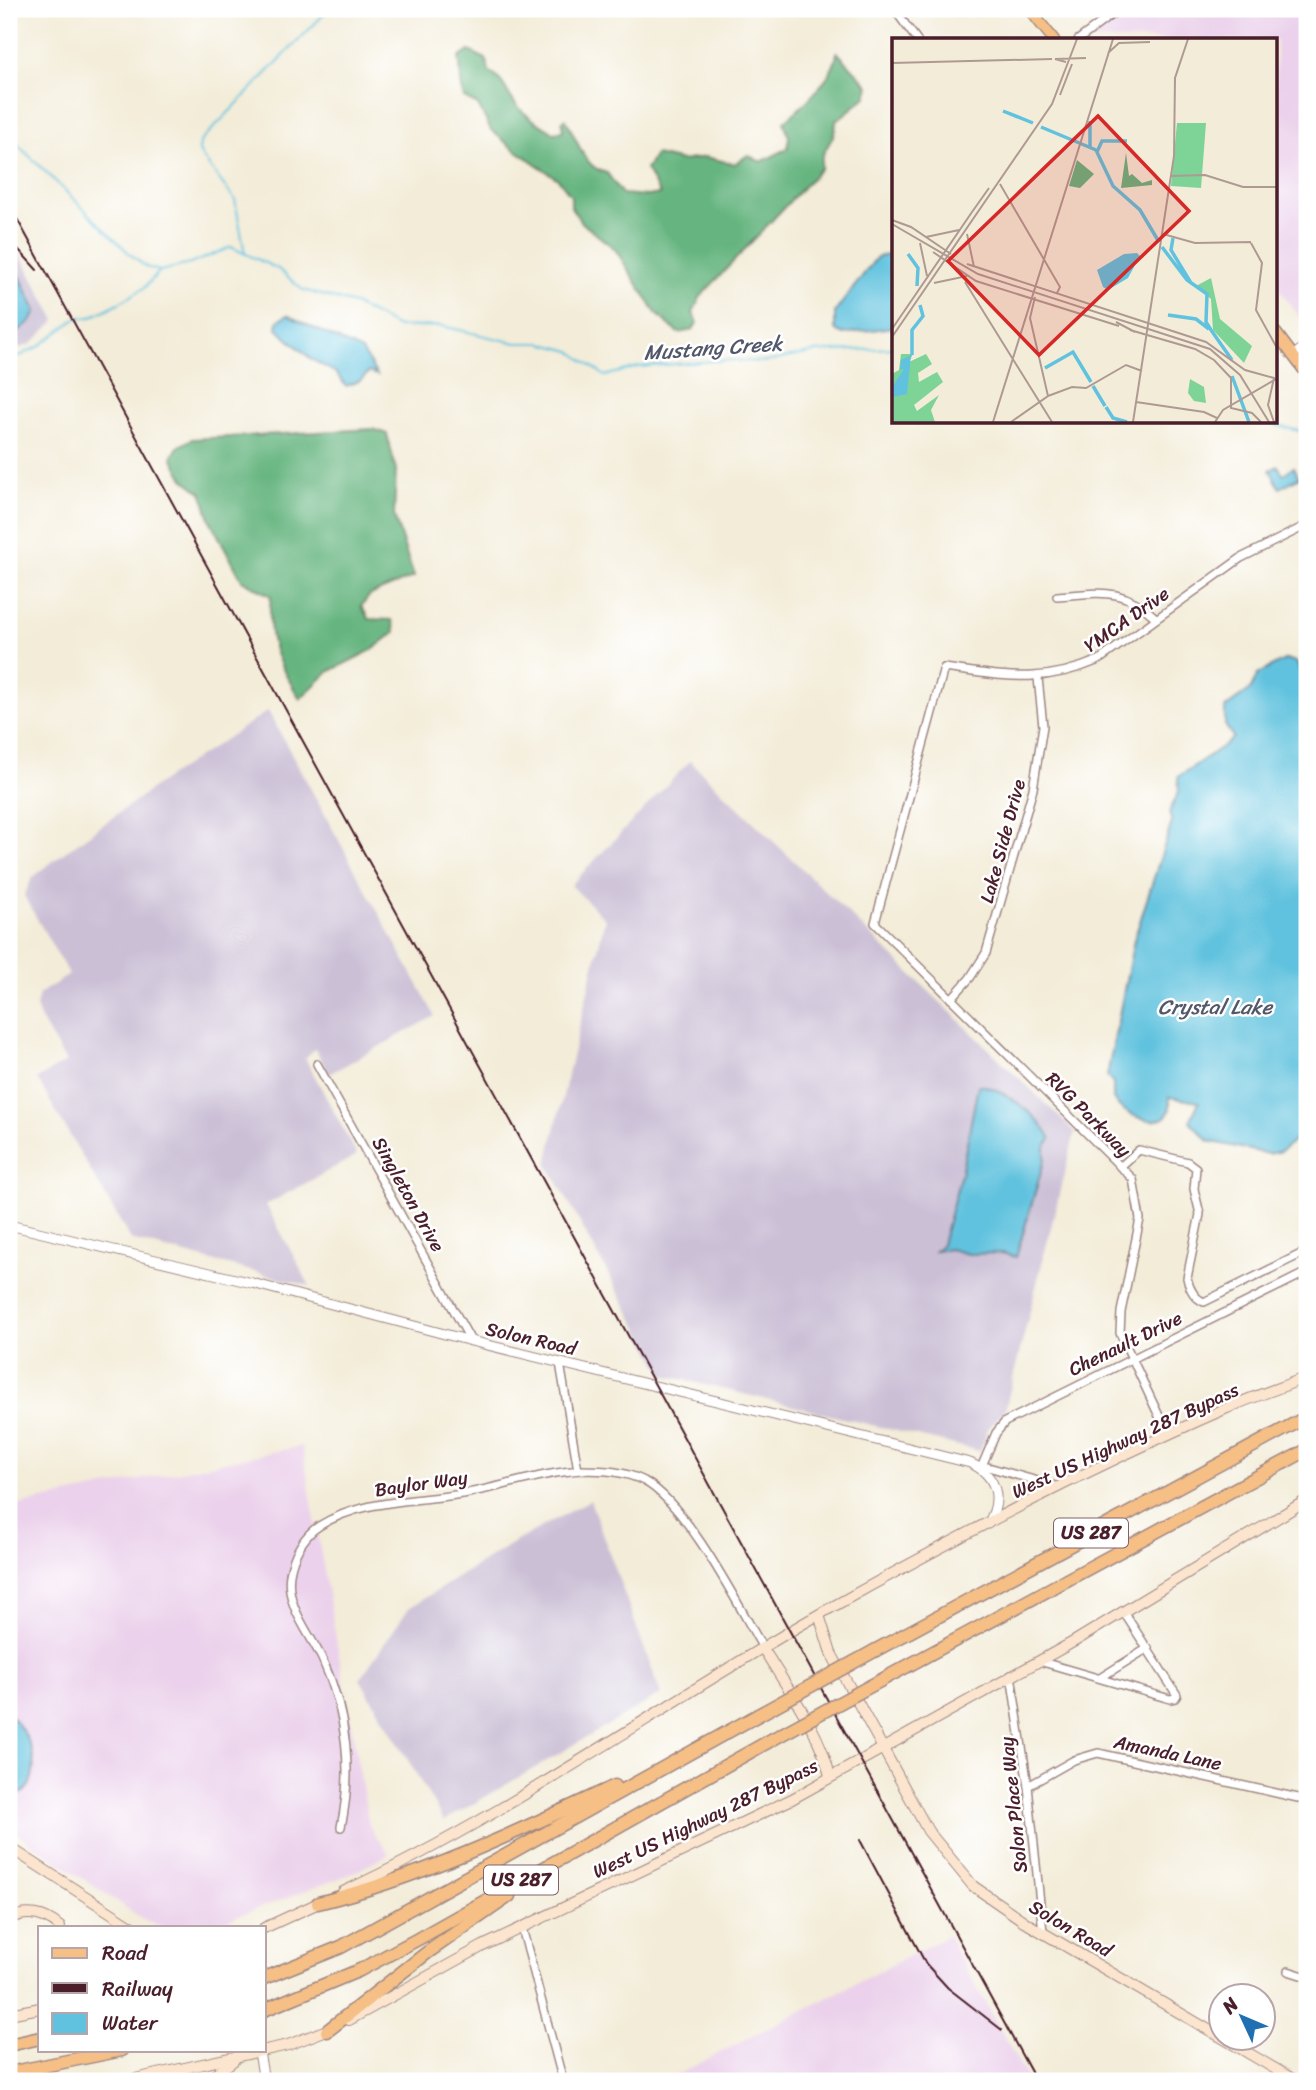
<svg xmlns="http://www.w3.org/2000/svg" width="1316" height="2090" font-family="Sriracha,sans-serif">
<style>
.built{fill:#ebd1eb}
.industrial{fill:#cbbfd5}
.forest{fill:#66b580;stroke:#586a56;stroke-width:2}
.water{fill:#60c2de;stroke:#557084;stroke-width:2}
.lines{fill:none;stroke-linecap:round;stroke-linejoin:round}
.stream{stroke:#60c2de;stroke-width:2}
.minor-casing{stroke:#9e8682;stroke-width:10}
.tertiary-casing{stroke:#9e8682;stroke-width:11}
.secondary-casing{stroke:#9e8682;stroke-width:12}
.primary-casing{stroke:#9e8682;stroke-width:13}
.motorway-casing{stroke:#9e8682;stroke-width:15}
.minor{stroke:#fff;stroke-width:7}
.tertiary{stroke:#fff;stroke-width:9}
.secondary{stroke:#fbe5cf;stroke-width:10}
.primary{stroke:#f5bf86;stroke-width:10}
.motorway{stroke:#f5bf86;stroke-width:12}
.rail{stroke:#4a1f2b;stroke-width:2}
.motorway-bridge-casing{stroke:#9e8682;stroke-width:15;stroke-linecap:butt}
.motorway-bridge{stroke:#f5bf86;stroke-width:12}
.labels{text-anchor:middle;stroke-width:5;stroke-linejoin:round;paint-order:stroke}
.shield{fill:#fff;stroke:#80626b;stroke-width:2}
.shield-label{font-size:18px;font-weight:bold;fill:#4a1f2b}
.street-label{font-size:19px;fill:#4a1f2b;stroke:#fff}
.water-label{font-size:21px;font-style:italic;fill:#52586a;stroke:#fff}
.inset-river{fill:none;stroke:#60c2de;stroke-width:3.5}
.inset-road{fill:none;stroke:#af9a93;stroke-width:2}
.view{fill:#d62828;fill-opacity:0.15;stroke:#d62828;stroke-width:3.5}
.inset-edge{fill:none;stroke:#4a1f2b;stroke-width:3.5}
</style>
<rect width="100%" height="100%" fill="#fff"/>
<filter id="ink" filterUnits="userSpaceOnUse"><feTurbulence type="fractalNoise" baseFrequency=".0143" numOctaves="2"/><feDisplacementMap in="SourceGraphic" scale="14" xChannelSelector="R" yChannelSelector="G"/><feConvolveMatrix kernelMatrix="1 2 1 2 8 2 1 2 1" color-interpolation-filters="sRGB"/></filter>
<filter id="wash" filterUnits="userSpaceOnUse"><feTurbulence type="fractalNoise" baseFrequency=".00686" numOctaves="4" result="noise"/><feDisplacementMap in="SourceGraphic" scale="28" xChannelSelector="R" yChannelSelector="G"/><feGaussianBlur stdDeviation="1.57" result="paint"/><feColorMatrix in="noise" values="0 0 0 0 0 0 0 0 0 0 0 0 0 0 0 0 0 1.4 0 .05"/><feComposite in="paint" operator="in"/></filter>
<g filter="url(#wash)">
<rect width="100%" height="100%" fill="#f3ecd8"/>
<g class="built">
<polygon points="1132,9 1307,9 1307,327 1276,285 1276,40 1091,40"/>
<polygon points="302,1446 369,1826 389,1854 353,1873 220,1923 200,1927 162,1927 141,1918 9,1828 9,1507"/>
<polygon points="948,1936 1029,2081 665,2081"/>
</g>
<g class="industrial">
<polygon points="9,235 56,320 31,344 9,352"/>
<polygon points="268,711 435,1016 329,1074 315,1049 305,1058 357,1155 266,1205 310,1286 131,1240 37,1079 66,1062 40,1018 36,1006 39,994 69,975 24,896 32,878 61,855 164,780"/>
<polygon points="690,761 1075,1132 1005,1410 988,1429 980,1451 664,1375 547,1163 605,919 571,885"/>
<polygon points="590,1500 661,1694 444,1821 360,1679 409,1608 511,1544"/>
</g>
<g class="forest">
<path d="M 469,51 L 486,59 L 489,71 C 509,85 505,95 521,110 C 530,119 543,126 554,133 L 563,131 L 562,122 L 565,119 C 578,138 582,168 607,173 L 622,194 L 647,196 L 660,194 L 646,169 L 655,155 L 682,161 L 705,157 L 735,164 L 748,155 L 761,162 L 787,149 L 789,137 L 784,122 C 803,106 836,76 837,52 L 869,86 L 866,97 L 836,121 C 836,143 819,149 821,168 L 701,296 L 693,312 L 697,323 L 693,330 L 678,333 L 656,313 L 615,249 L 581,222 L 571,207 L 571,196 L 559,180 L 510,146 L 491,130 L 478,105 L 464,98 C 459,84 462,72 459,58 Z"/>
<path d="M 373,429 L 387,434 L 396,470 L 394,516 L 414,577 L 370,595 L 361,606 L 369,619 L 392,620 L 395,632 L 372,650 L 328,672 L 300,699 C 277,660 266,643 271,596 L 242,580 L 211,522 L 202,493 L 184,479 L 172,457 L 178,447 L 192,439 Z"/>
</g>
<g class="water">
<polygon points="888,255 894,262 894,327 843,334 835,330 835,312 877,257"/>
<polygon points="9,270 20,276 36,311 32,320 9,339"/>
<polygon points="287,315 362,351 377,375 369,372 360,381 346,386 336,373 311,359 277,329 278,321"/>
<polygon points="1278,466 1283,474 1294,467 1299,477 1280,488 1270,470"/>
<path d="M 1286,659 L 1296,662 L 1307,685 L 1307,1143 L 1294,1141 L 1281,1151 L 1268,1154 L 1209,1141 L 1190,1121 L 1199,1102 L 1169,1097 C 1178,1135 1126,1120 1113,1099 L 1113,1084 L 1107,1076 L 1134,940 L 1172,822 L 1169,813 L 1179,791 L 1178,777 L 1229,742 L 1233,737 L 1225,725 L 1225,708 L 1251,689 L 1258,674 Z"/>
<path d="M 981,1085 C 1005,1090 1040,1116 1051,1139 L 1045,1147 L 1045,1158 L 1016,1257 L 1002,1253 L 968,1254 L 950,1249 L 935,1251 L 942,1244 L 961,1174 L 978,1086 Z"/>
<path d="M 9,1714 C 28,1734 41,1759 29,1786 L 24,1792 L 9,1797 Z"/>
</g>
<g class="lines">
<g class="stream">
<polyline points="9,136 130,254 146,267 160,271"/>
<polyline points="245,254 235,200 203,158 199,151 200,142 329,9"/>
<polyline points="9,361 38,347 77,318 91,317 119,303 144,288 160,271 190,264 231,247 278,269 303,290 354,304 398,327 442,326 516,343 541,343 571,351 605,376 638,367 724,360 766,362 815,352 894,348"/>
<polyline points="1263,422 1307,433"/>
</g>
</g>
</g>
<g filter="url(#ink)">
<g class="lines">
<g class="minor-casing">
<g id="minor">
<polyline points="894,9 917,40"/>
<polyline points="1078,40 1119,9"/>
<path d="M 1057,596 C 1100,593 1122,586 1156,618"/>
<polyline points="951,999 970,978 986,953 1033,789 1043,726 1038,678"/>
<polyline points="317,1064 471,1341"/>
<path d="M 1120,1167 L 1139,1150 L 1188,1162 L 1196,1168 L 1194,1189 L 1200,1214 L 1187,1278 C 1189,1287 1194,1298 1204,1302 L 1307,1251"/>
<polyline points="560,1363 578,1470"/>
<path d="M 1168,1435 L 1120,1333 L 1121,1312 L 1140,1219 L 1133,1179 L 875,923 L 944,668 C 1004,676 1041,685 1099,660 L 1241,558 L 1307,525"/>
<polyline points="1059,1487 988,1467 981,1468 996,1433 1005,1422 1307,1272"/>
<polyline points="1039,1661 1170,1699 1175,1698 1177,1695 1123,1611"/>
<polyline points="1011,1675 1028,1786 1043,1932"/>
<polyline points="1100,1678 1148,1648"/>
<polyline points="1028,1786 1074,1760 1098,1753 1307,1800"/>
<path d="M 341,1827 C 353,1772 347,1713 323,1661 C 311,1634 285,1607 290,1574 C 293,1556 303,1536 319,1526 C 363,1498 420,1502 468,1493 C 505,1486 545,1472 582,1470 C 604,1470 624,1471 644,1481 C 687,1504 738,1605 763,1648"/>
<polyline points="522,1928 563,2081"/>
<polyline points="1288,1971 1307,1977"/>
</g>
</g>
<g class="tertiary-casing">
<g id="tertiary">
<polyline points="1293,356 1307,345"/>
<path d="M 9,1225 L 252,1283 L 471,1341 L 970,1463 C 997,1475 1003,1499 988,1524"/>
<polyline points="259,2052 264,2081"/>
</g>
</g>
<g class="secondary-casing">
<g id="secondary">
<polyline points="819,1615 831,1653 928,1831 973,1886 1028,1924 1296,2081"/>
<path d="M 763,1648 C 787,1689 819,1728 830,1776"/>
<polyline points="9,1847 133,1927"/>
<path d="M 343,1892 C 509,1815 659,1706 818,1615 C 947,1542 1089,1468 1225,1409 C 1252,1397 1280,1388 1307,1377"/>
<path d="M 9,1919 C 27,1910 45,1914 60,1927"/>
<polyline points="264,1928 323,1901"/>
<polyline points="9,2014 40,2008"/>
<polyline points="349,2020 483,1946 792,1799 1075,1641 1307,1500"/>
<polyline points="126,2081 288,2045 332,2028"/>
<polyline points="207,2081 234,2060"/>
</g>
</g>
<g class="primary-casing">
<g id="primary">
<polyline points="1029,9 1054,40"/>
<polyline points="1276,333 1307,374"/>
</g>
</g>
<g class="motorway-casing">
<g id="motorway">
<polyline points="876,1650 1307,1417"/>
<polyline points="889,1676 1307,1450"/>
<path d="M 318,1903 C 421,1878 519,1831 615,1786"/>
<polyline points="264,1978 341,1947 760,1714"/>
<polyline points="264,2010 360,1970 418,1939 773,1739"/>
<polyline points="327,2031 428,1952 509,1896"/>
<polyline points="9,2045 40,2038"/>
<polyline points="9,2073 122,2050"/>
</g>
</g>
<use href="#minor" class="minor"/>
<use href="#tertiary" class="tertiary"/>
<use href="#secondary" class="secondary"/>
<use href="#primary" class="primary"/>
<use href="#motorway" class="motorway"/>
<g class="rail">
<polyline points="9,204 1036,2081"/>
<polyline points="9,239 37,270"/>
<polyline points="860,1840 926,1964 948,1988 1002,2030"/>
</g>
<g class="motorway-bridge-casing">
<g id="motorway-bridge">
<polyline points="760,1714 876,1650"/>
<polyline points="773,1739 889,1676"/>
</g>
</g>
<use href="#motorway-bridge" class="motorway-bridge"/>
</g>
</g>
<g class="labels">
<g class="shield">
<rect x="1054" y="1518.5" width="74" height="29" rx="5"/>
<rect x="484" y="1865.5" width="74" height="29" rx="5"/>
</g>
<g class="shield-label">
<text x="1091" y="1539">US 287</text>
<text x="521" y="1886">US 287</text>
</g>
<g class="street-label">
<text transform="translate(1126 619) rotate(-35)" y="7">YMCA Drive</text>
<text transform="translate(1002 841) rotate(-75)" y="7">Lake Side Drive</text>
<text transform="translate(1089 1114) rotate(45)" y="7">RVG Parkway</text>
<text transform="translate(409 1194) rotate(61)" y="7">Singleton Drive</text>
<text transform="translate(531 1338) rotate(13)" y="7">Solon Road</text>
<text transform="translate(1125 1343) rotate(-26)" y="7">Chenault Drive</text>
<text transform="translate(1125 1440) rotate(-25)" y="7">West US Highway 287 Bypass</text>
<text transform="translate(421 1483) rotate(-8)" y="7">Baylor Way</text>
<text transform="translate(1168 1752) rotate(12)" y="7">Amanda Lane</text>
<text transform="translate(1013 1805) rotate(-96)" y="7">Solon Place Way</text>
<text transform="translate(705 1818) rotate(-26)" y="7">West US Highway 287 Bypass</text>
<text transform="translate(1071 1928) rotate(31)" y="7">Solon Road</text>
</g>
<g class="water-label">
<text transform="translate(713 348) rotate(-4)" y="7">Mustang Creek</text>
<text x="1215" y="1014">Crystal Lake</text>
</g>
</g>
<g transform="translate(892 38)">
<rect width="385" height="385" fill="#f3ecd8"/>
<path d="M 315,72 L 309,150 L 279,148 L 285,85 L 314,85 ZM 319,240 L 328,281 L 360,308 L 352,325 L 321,292 L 319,261 L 304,248 ZM 9,316 L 21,316 L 17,324 L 34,316 L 40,326 L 26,335 L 27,344 L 45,334 L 51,344 L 22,367 L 25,373 L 47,357 L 39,372 L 43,384 L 0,384 L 0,336 L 7,332 ZM 298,341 L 312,349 L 314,365 L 302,363 L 296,355 Z" fill="#7ed397"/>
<path d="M 234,115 L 237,138 L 240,136 L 250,145 L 260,142 L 260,147 L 229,150 ZM 185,122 L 202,136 L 188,150 L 177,148 Z" fill="#66b580"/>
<path d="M 245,215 L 248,218 L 236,240 L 216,252 L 211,249 L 205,232 L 232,216 ZM 19,317 L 15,356 L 1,359 L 0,349 L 12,331 L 8,332 L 9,322 Z" fill="#60c2de"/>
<path class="inset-river" d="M 111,73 L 141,85M 149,89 L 204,112 L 221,148 L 248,172 L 267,204M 198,109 L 198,83M 205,114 L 210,103 L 235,103M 281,200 L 279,212 L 299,245M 270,209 L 295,242 L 315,256 L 314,284 L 319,292M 16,216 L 26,230 L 25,248M 276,277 L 304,281 L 317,291M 319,292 L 340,322M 20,317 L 20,292 L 31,278 L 28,267M 153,330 L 181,314 L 199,344M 340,338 L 357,384M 201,348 L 213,368M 214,369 L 221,380 L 235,384"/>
<path class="inset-road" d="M 216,15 L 227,5 L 258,4M 174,24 L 163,21 L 194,20M 0,25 L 160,21M 168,57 L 180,26M 279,138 L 313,137 L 351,149 L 385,149M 108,146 L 168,249 L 165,255M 80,174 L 97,150M 0,182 L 19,189 L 59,216M 0,186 L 86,236 L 318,311 L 348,337 L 377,384M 75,196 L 82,229M 271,196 L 303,205 L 359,204M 34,199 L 67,192M 28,205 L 35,238M 359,205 L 370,225 L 364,272 L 385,310M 41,214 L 84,243 L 227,288M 75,226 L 314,304 L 353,332 L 382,340 L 376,367 L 382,384M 73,244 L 160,384M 42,245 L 75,238M 224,284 L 243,294M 0,291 L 80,174M 238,292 L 303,311 L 322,322 L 339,340 L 339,370 L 360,375 L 369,384M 0,299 L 160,66 L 185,1M 156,358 L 180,349 L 194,350 L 234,327 L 250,333M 244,364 L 312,374 L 325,380M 101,384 L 221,1M 119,384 L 156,358 L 138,280 L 143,259M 241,384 L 282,118 L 283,40 L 296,1M 323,384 L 331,372 L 384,341"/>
<path class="view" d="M 206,78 L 297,173 L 147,317 L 56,223 Z"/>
<rect width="385" height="385" class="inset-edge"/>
</g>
<rect width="1316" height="2090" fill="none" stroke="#fff" stroke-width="35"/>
<rect x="38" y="1926" width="228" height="126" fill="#ffffff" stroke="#b7a5aa" stroke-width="2"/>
<rect x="52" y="1948" width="35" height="10" fill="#f5bf86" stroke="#b7a5aa" stroke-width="2"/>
<text x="102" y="1960" font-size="21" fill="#4a1f2b">Road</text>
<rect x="52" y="1983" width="35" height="10" fill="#4a1f2b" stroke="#b7a5aa" stroke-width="2"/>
<text x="102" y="1996" font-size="21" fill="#4a1f2b">Railway</text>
<rect x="52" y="2013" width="35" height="21" fill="#60c2de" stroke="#b7a5aa" stroke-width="2"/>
<text x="102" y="2030" font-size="21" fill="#4a1f2b">Water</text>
<g transform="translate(1242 2017) rotate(314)"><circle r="33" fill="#ffffff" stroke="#b7a5aa" stroke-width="2"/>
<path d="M0-5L12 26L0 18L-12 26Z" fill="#1f6fb2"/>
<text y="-10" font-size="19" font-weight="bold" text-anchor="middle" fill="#4a1f2b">N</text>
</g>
</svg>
